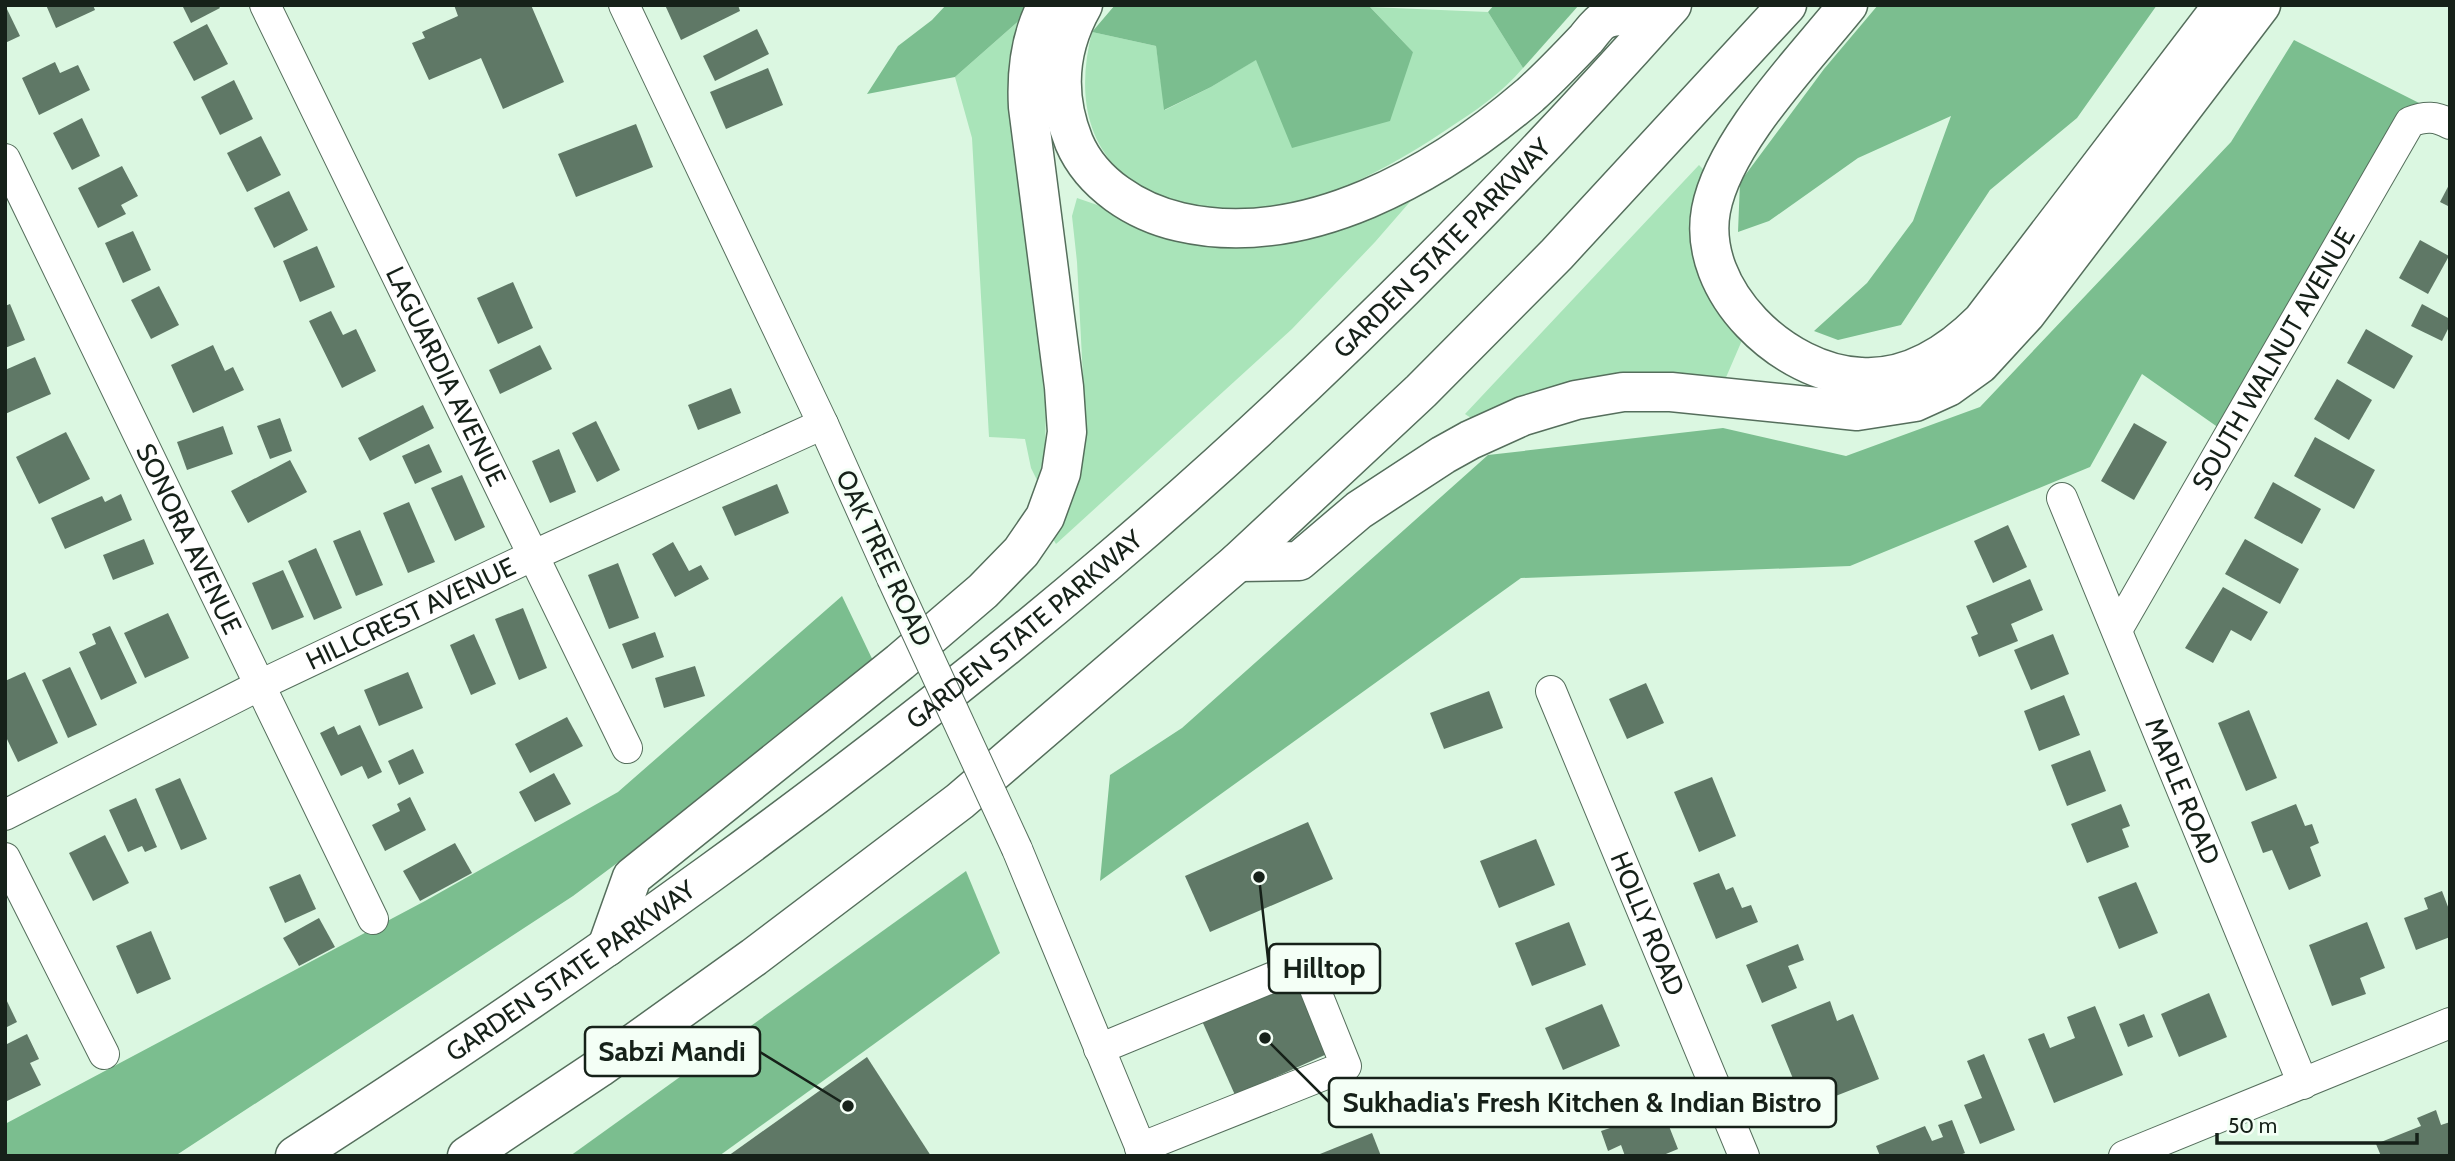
<svg xmlns="http://www.w3.org/2000/svg" width="2455" height="1161" font-family="Cabin,sans-serif">
<style>
.green{fill:#a9e4b9}
.forest{fill:#7bbe8f}
.building{fill:#5f7866}
.lines{fill:none;stroke-linecap:round;stroke-linejoin:round}
.minor-casing{stroke:#556e5c;stroke-width:32}
.highway-casing{stroke:#556e5c;stroke-width:41}
.minor{stroke:#fff;stroke-width:30}
.highway{stroke:#fff;stroke-width:38}
.minor-bridge-casing{stroke:#556e5c;stroke-width:32;stroke-linecap:butt}
.minor-bridge{stroke:#fff;stroke-width:30}
.labels{text-anchor:middle;stroke-width:6;stroke-linejoin:round;paint-order:stroke}
.street-label{font-size:26px;fill:#162119;stroke:#f4fff6}
.leader{fill:none;stroke:#162119;stroke-width:2.5}
.callout-dot{fill:#162119;stroke:#f4fff6;stroke-width:2.5}
.callout{fill:#f4fff6;stroke:#162119;stroke-width:2.5}
.callout-label{font-size:28px;text-anchor:middle;font-weight:bold;fill:#162119}
</style>
<rect width="100%" height="100%" fill="#dbf7e1"/>
<g class="green">
<path d="M 1370,7 L 1488,12 L 1523,68 C 1502,93 1475,111 1449,128 C 1393,166 1302,217 1233,212 C 1221,211 1208,207 1196,206 C 1166,201 1138,189 1116,167 C 1081,130 1080,79 1092,32 L 1156,46 L 1165,110 L 1211,87 L 1257,59 L 1413,52 Z"/>
<polygon points="1023,17 1010,114 1046,405 1045,449 1038,482 1031,468 1025,439 989,437 972,138 955,77"/>
<path d="M 1699,165 L 1706,172 C 1702,182 1694,195 1692,207 C 1687,242 1700,292 1723,320 C 1728,327 1737,332 1743,338 L 1724,382 L 1474,420 L 1465,414 Z"/>
<polygon points="1415,196 1375,242 1292,329 1056,544 1053,539 1077,484 1084,453 1085,416 1077,262 1072,216 1077,198 1109,209 1137,228 1184,243 1235,247 1281,243"/>
</g>
<g class="forest">
<polygon points="946,5 1029,5 1023,17 955,77 867,94 898,46 932,20"/>
<polygon points="1115,5 1361,5 1370,7 1413,52 1390,121 1292,148 1256,60 1211,87 1164,110 1156,46 1092,32"/>
<polygon points="1494,5 1579,5 1523,68 1488,12"/>
<polygon points="1878,5 2157,5 2077,118 1990,190 1901,325 1838,340 1814,331 1867,283 1913,221 1951,116 1858,158 1769,221 1738,232 1740,182 1824,69"/>
<polygon points="2294,40 2435,111 2229,435 2142,374 2090,467 1850,566 1521,578 1100,881 1110,775 1182,728 1488,455 1723,428 1846,456 1980,407 2231,142"/>
<polygon points="842,596 877,669 573,896 175,1156 5,1156 5,1124 425,901 618,792"/>
<polygon points="966,871 1000,953 719,1156 570,1156"/>
</g>
<g class="building">
<polygon points="5,5 20,36 5,43"/>
<polygon points="46,5 93,5 95,10 56,28"/>
<polygon points="182,5 218,5 220,8 191,23"/>
<polygon points="454,5 531,5 564,82 503,109 481,58 429,80 412,43 425,38 422,32 458,16"/>
<polygon points="665,5 738,5 740,11 681,40"/>
<polygon points="207,24 228,64 194,81 173,42"/>
<polygon points="757,29 769,54 715,81 703,56"/>
<polygon points="55,62 60,73 78,65 90,90 39,115 22,78"/>
<polygon points="768,68 783,105 726,129 710,92"/>
<polygon points="234,80 253,119 220,135 201,97"/>
<polygon points="82,118 100,156 72,170 53,133"/>
<polygon points="636,124 653,167 576,197 558,154"/>
<polygon points="261,136 281,175 247,192 227,153"/>
<polygon points="122,166 138,196 121,205 126,214 98,228 78,188"/>
<polygon points="2450,183 2450,207 2440,202"/>
<polygon points="289,191 308,230 274,248 254,208"/>
<polygon points="133,231 151,270 123,283 105,243"/>
<polygon points="2420,240 2449,256 2428,294 2399,278"/>
<polygon points="317,246 335,287 300,302 283,261"/>
<polygon points="513,282 533,328 498,344 477,298"/>
<polygon points="159,286 179,325 151,339 131,300"/>
<polygon points="10,304 25,340 5,348 5,306"/>
<polygon points="2422,304 2450,319 2450,325 2442,341 2411,326"/>
<polygon points="331,311 343,335 356,329 376,371 342,388 309,321"/>
<polygon points="2366,329 2413,356 2394,389 2347,363"/>
<polygon points="213,345 225,371 233,367 244,390 193,413 171,365"/>
<polygon points="540,345 552,369 500,394 489,370"/>
<polygon points="35,357 51,394 5,414 5,370"/>
<polygon points="2337,379 2372,400 2349,440 2314,419"/>
<polygon points="731,388 741,413 698,430 688,405"/>
<polygon points="423,405 434,428 370,461 358,438"/>
<polygon points="280,418 292,451 270,459 257,426"/>
<polygon points="596,421 620,470 597,482 572,433"/>
<polygon points="2134,423 2167,442 2134,500 2101,481"/>
<polygon points="223,426 233,454 187,470 177,442"/>
<polygon points="66,432 90,479 39,504 16,457"/>
<polygon points="2315,437 2375,470 2354,509 2294,476"/>
<polygon points="429,444 442,472 415,484 402,456"/>
<polygon points="559,449 576,492 550,503 532,461"/>
<polygon points="290,460 307,492 248,523 231,491"/>
<polygon points="462,475 485,527 455,541 431,488"/>
<polygon points="2273,482 2321,509 2302,544 2254,518"/>
<polygon points="777,484 789,513 735,536 722,507"/>
<polygon points="121,494 132,520 65,549 51,518 102,496 105,502"/>
<polygon points="409,502 435,562 408,573 383,513"/>
<polygon points="2008,525 2027,567 1993,583 1974,541"/>
<polygon points="360,530 383,585 356,596 333,541"/>
<polygon points="144,539 154,564 113,580 103,555"/>
<polygon points="2245,539 2299,569 2280,604 2225,574"/>
<polygon points="673,542 689,571 701,565 709,579 675,597 652,554"/>
<polygon points="316,548 342,608 314,620 288,561"/>
<polygon points="618,563 639,618 609,629 588,575"/>
<polygon points="283,570 304,617 272,630 252,583"/>
<polygon points="2030,579 2043,610 2011,624 2018,641 1979,657 1971,637 1978,634 1966,606"/>
<polygon points="2223,587 2268,612 2251,641 2231,630 2213,663 2185,648"/>
<polygon points="523,608 547,668 519,680 495,619"/>
<polygon points="168,613 189,658 145,678 124,633"/>
<polygon points="110,626 137,683 101,700 79,652 96,644 92,634"/>
<polygon points="655,632 664,657 632,669 622,644"/>
<polygon points="474,634 496,684 471,695 450,645"/>
<polygon points="2053,634 2069,674 2031,690 2014,650"/>
<polygon points="695,666 705,696 664,708 655,678"/>
<polygon points="70,667 97,725 68,738 42,680"/>
<polygon points="25,672 58,743 18,762 5,735 5,681"/>
<polygon points="408,672 423,708 379,726 364,690"/>
<polygon points="1646,683 1664,723 1627,739 1609,699"/>
<polygon points="1489,691 1503,728 1444,749 1430,713"/>
<polygon points="2064,695 2080,735 2039,751 2024,711"/>
<polygon points="2249,710 2277,778 2246,791 2218,723"/>
<polygon points="567,717 583,746 530,773 515,744"/>
<polygon points="360,725 382,772 368,779 362,766 341,776 320,733 334,726 338,735"/>
<polygon points="413,749 424,773 399,785 388,761"/>
<polygon points="2090,750 2106,791 2067,806 2051,765"/>
<polygon points="554,773 571,804 535,822 519,792"/>
<polygon points="1712,777 1736,836 1699,852 1674,792"/>
<polygon points="180,778 207,839 181,850 155,789"/>
<polygon points="410,797 426,830 385,851 372,825 400,811 397,804"/>
<polygon points="136,798 157,847 145,852 142,846 128,852 109,810"/>
<polygon points="2121,804 2130,826 2122,829 2129,847 2087,863 2071,824"/>
<polygon points="2296,804 2305,826 2312,824 2319,843 2310,847 2321,876 2289,890 2272,850 2263,853 2251,822"/>
<polygon points="1308,822 1333,879 1210,932 1185,876"/>
<polygon points="105,835 129,883 93,901 69,853"/>
<polygon points="1536,839 1555,885 1499,908 1480,861"/>
<polygon points="455,843 472,873 420,901 403,871"/>
<polygon points="1719,873 1726,890 1733,887 1742,908 1751,905 1758,922 1716,939 1693,883"/>
<polygon points="300,874 316,909 285,923 269,887"/>
<polygon points="2136,882 2158,933 2119,949 2098,897"/>
<polygon points="2442,891 2450,912 2450,937 2416,950 2404,918 2428,909 2424,898"/>
<polygon points="319,918 335,947 299,966 283,938"/>
<polygon points="1569,922 1586,965 1532,986 1515,943"/>
<polygon points="2367,922 2385,968 2360,978 2366,994 2332,1006 2309,945"/>
<polygon points="151,931 171,979 137,994 116,946"/>
<polygon points="1798,944 1804,960 1788,966 1797,988 1762,1003 1746,965"/>
<polygon points="1298,981 1327,1054 1235,1095 1202,1021"/>
<polygon points="2209,993 2227,1037 2179,1057 2161,1014"/>
<polygon points="5,997 17,1022 5,1028"/>
<polygon points="1830,1001 1837,1021 1853,1014 1879,1079 1805,1108 1771,1025"/>
<polygon points="1602,1004 1620,1046 1563,1070 1545,1028"/>
<polygon points="2095,1006 2123,1075 2054,1103 2028,1039 2044,1033 2050,1048 2075,1038 2067,1017"/>
<polygon points="2144,1014 2153,1037 2128,1047 2119,1024"/>
<polygon points="27,1034 39,1059 30,1063 41,1085 5,1102 5,1045"/>
<polygon points="1984,1054 2015,1130 1980,1144 1964,1105 1982,1098 1967,1061"/>
<polygon points="867,1057 931,1156 728,1156"/>
<polygon points="1634,1085 1650,1122 1665,1116 1678,1149 1661,1156 1625,1156 1621,1145 1608,1151 1601,1131 1610,1128 1598,1100"/>
<polygon points="2436,1110 2441,1125 2450,1122 2450,1156 2381,1156 2376,1144 2421,1126 2417,1118"/>
<polygon points="1952,1120 1965,1153 1957,1156 1880,1156 1876,1146 1925,1126 1932,1141 1943,1137 1938,1125"/>
<polygon points="1372,1133 1381,1156 1315,1156"/>
</g>
<g class="lines">
<g class="minor-casing">
<g id="minor">
<path id="s1" d="M 265,5 L 627,748"/>
<polyline points="624,5 823,424 892,578"/>
<path id="s2" d="M 5,159 L 373,919"/>
<path id="s3" d="M 2062,498 L 2303,1084"/>
<path id="s4" d="M 2117,630 L 2410,122 C 2425,116 2436,116 2450,124"/>
<path id="s5" d="M 1551,691 L 1744,1156"/>
<path id="s6" d="M 5,815 L 260,685 L 532,556 L 823,424"/>
<polyline points="1017,849 1144,1156"/>
<polyline points="5,858 104,1054"/>
<polyline points="1099,1049 1305,964 1346,1066 1140,1148"/>
<polyline points="2124,1156 2450,1023"/>
</g>
</g>
<g class="highway-casing">
<g id="highway">
<path d="M 1083,5 C 1058,49 1055,95 1074,142 C 1092,184 1136,212 1180,222 C 1305,251 1438,174 1530,95 C 1550,77 1568,58 1586,39 C 1591,33 1598,23 1604,20 C 1613,15 1654,12 1667,10"/>
<path d="M 1848,5 C 1804,60 1724,141 1711,210 C 1696,291 1784,374 1861,377 C 1909,380 1949,354 1982,321 L 2223,5"/>
<polyline points="1238,562 1299,561 1359,510 1443,455 1470,440 1523,416 1576,400 1623,392 1671,392 1857,411 1915,402 1948,387 1980,364 2026,314 2261,5"/>
<path d="M 607,947 L 632,877 L 900,662 L 983,591 L 1021,552 L 1045,517 L 1061,473 L 1067,432 L 1064,387 L 1028,107 C 1026,71 1030,37 1047,5"/>
<path id="s7" d="M 295,1156 C 576,975 850,781 1105,564 C 1308,392 1495,203 1672,5"/>
<polyline points="467,1156 599,1068 754,957 960,801 1238,562 1421,391 1557,254 1787,5"/>
</g>
</g>
<use href="#minor" class="minor"/>
<use href="#highway" class="highway"/>
<g class="minor-bridge-casing">
<polyline id="minor-bridge" points="892,578 1017,849"/>
</g>
<use href="#minor-bridge" class="minor-bridge"/>
</g>
<g class="labels">
<g class="street-label">
<text dy="9" stroke="none"><textPath href="#s7" startOffset="1466">GARDEN STATE PARKWAY</textPath></text>
<text dy="9" stroke="none"><textPath href="#s4" startOffset="313">SOUTH WALNUT AVENUE</textPath></text>
<text dy="9" stroke="none"><textPath href="#s1" startOffset="413">LAGUARDIA AVENUE</textPath></text>
<text dy="9" stroke="none"><textPath href="#s2" startOffset="422">SONORA AVENUE</textPath></text>
<text transform="translate(884 558) rotate(65)" y="9">OAK TREE ROAD</text>
<text dy="9" stroke="none"><textPath href="#s6" startOffset="453">HILLCREST AVENUE</textPath></text>
<text dy="9" stroke="none"><textPath href="#s7" startOffset="900">GARDEN STATE PARKWAY</textPath></text>
<text dy="9" stroke="none"><textPath href="#s3" startOffset="317">MAPLE ROAD</textPath></text>
<text dy="9" stroke="none"><textPath href="#s5" startOffset="252">HOLLY ROAD</textPath></text>
<text dy="9" stroke="none"><textPath href="#s7" startOffset="332">GARDEN STATE PARKWAY</textPath></text>
</g>
</g>
<path class="leader" d="M1259 877L1269 968M848 1106L760 1052M1265 1038L1329 1102"/>
<g class="callout-dot">
<circle cx="1259" cy="877" r="7"/>
<circle cx="848" cy="1106" r="7"/>
<circle cx="1265" cy="1038" r="7"/>
</g>
<g class="callout">
<rect x="1269" y="944" width="111" height="49" rx="7"/>
<rect x="585" y="1027" width="175" height="49" rx="7"/>
<rect x="1329" y="1078" width="507" height="49" rx="7"/>
</g>
<g class="callout-label">
<text x="1324" y="978">Hilltop</text>
<text x="672" y="1061">Sabzi Mandi</text>
<text x="1582" y="1112">Sukhadia's Fresh Kitchen &amp; Indian Bistro</text>
</g>
<rect width="2455" height="1161" fill="none" stroke="#162119" stroke-width="14"/>
<path d="M2217 1133v10h200v-10" fill="none" stroke="#162119" stroke-width="3.5"/>
<text x="2228" y="1133" font-size="21" fill="#162119" stroke="#f4fff6" stroke-width="5" paint-order="stroke">50 m</text>
</svg>
